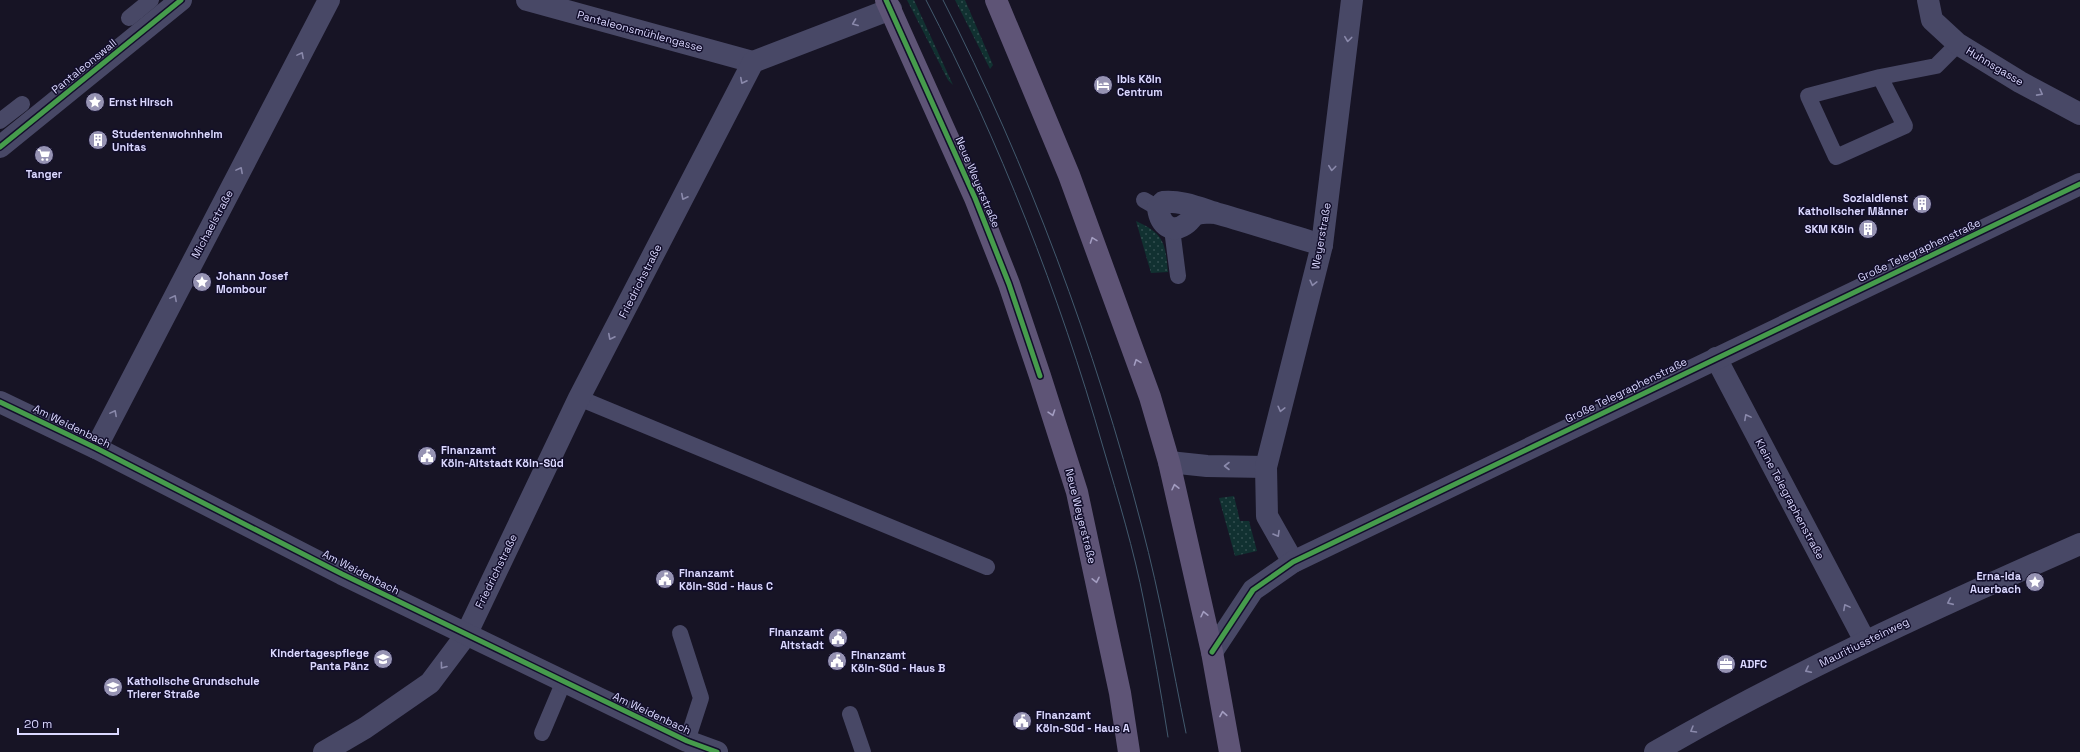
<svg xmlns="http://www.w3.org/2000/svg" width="2080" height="752" font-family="'Space Grotesk',sans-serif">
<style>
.grass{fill:url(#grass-dots)}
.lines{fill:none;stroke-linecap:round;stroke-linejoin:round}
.service{stroke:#484866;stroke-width:16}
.minor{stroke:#484866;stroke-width:22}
.tertiary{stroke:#484866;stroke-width:22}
.primary{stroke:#5e5476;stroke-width:22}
.tram{stroke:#425a6e;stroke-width:1}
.cycleway-casing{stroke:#120e2b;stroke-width:8}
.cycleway{stroke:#469c4c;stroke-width:5}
.oneway{stroke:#8a89ab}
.oneway2{stroke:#a39dc1}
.labels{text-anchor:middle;stroke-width:3;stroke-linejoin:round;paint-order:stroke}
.street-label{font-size:11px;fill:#dbd8ff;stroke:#120e2b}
.poi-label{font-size:11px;font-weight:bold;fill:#dbd8ff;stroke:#120e2b;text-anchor:start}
</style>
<defs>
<pattern id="grass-dots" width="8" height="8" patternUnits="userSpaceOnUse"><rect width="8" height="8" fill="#113131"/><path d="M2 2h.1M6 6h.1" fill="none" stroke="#334e50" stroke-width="1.8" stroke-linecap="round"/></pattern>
</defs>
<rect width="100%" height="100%" fill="#171425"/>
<g class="grass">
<polygon points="907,0 914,0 953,85 948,80"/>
<polygon points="955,0 965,0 993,65 990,69"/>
<path d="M 1136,221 C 1164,234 1165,242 1168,272 L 1151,273 Z"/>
<polygon points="1234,496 1240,521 1249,521 1257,551 1235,556 1219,498"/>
</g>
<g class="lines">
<g class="service">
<polyline points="129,18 151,0"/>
<polyline points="1880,77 1905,126 1836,157 1808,96 1880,77 1936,66 1958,44"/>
<polyline points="0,121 22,104"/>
<polyline points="1144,200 1158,208"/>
<polyline points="1172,229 1178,276"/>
<polyline points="579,398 987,567"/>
<polyline points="680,633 701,698 687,741"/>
<polyline points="850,714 863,752"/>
<polyline points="542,733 564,681"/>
</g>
<g class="minor">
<polyline points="527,0 753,62"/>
<polyline points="1928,0 1932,20 1958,44 2020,82 2080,114"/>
<polyline points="0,147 181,0"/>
<path d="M 1215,213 C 1209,213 1203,212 1197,214 C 1192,216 1191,220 1187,223 C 1172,235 1160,225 1158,208 L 1163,202 C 1181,200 1202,209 1219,214 C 1254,224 1288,235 1322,245"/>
<polyline points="1716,358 1865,641"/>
<polyline points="96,448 329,0"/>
<polyline points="1169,462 1207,466 1266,467"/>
<polyline points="1293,562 1267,516 1266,467 1322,245 1352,0"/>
<polyline points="1212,652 1253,590 1293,562 2080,184"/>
<polyline points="324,752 365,728 430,683 466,635 579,398 753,62 891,9"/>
<path d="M 1655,752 C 1792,673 1935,608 2080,544"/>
</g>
<polyline class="tertiary" points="0,402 96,448 342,574 687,741 717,752"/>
<g class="primary">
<polyline points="886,0 975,198 1009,284 1040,376 1077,492 1120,693 1129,752"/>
<polyline points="996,0 1069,175 1150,397 1169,462 1212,652 1230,752"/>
</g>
<g class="tram">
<path d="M 926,0 C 1000,143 1059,293 1103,447 C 1118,498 1134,550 1144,602 C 1153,647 1161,692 1168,737"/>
<path d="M 943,0 C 1028,166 1095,347 1142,527 C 1160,595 1172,664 1186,733"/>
</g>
<g class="cycleway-casing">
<g id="cycleway">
<polyline points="886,0 975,198 1009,284 1040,376"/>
<polyline points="0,147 181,0"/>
<polyline points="0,402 96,448 342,574 687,741 717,752"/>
<polyline points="1212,652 1253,590 1293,562 2080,184"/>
</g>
</g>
<use href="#cycleway" class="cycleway"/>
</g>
<defs><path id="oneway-chevron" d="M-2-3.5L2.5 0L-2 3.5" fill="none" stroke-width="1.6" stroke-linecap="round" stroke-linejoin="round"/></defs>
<g class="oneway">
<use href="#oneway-chevron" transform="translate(855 23) rotate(159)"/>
<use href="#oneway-chevron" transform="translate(1348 39) rotate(97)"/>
<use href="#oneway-chevron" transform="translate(301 55) rotate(-62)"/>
<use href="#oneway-chevron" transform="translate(743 81) rotate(117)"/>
<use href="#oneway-chevron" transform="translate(2040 93) rotate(28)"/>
<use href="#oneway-chevron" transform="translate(1332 168) rotate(97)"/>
<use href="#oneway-chevron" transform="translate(240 170) rotate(-62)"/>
<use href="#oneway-chevron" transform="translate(684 197) rotate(117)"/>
<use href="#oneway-chevron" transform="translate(1313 283) rotate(104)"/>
<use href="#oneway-chevron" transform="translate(174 298) rotate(-62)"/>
<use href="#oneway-chevron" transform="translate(611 337) rotate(117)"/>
<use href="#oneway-chevron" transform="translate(1281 409) rotate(104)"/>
<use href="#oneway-chevron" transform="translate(114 413) rotate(-62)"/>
<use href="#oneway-chevron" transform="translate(1747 417) rotate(-118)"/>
<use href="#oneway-chevron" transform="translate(1227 466) rotate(-180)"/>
<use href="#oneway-chevron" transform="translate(1277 534) rotate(60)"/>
<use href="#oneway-chevron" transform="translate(1950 602) rotate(156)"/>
<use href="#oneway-chevron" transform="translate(1846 607) rotate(-118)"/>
<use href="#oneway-chevron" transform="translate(443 666) rotate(127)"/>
<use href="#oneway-chevron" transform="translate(1808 670) rotate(153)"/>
<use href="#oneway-chevron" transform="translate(1693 730) rotate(150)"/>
</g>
<g class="oneway2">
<use href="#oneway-chevron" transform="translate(1093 240) rotate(-110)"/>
<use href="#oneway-chevron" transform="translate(1137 362) rotate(-110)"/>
<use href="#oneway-chevron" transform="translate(1052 413) rotate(72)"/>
<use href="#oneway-chevron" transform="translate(1175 487) rotate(-103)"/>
<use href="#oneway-chevron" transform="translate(1096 580) rotate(78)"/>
<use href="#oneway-chevron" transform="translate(1204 614) rotate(-103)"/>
<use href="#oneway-chevron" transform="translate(1223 714) rotate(-100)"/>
</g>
<defs>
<g id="hotel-disc" transform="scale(1)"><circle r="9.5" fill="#9693b3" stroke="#120e2b"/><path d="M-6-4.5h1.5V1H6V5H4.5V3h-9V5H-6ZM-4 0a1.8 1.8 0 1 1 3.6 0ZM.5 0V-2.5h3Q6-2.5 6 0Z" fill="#fff"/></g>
<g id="sight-disc" transform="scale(1)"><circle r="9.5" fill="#9693b3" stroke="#120e2b"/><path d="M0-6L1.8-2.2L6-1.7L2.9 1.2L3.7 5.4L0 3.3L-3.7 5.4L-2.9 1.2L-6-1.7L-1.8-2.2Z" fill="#fff"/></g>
<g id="building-disc" transform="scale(1)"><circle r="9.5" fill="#9693b3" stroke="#120e2b"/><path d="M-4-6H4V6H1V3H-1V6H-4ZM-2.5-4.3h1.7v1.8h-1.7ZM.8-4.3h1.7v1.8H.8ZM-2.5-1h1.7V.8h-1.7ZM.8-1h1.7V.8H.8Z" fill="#fff"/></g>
<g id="supermarket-disc" transform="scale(1)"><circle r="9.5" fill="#9693b3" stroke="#120e2b"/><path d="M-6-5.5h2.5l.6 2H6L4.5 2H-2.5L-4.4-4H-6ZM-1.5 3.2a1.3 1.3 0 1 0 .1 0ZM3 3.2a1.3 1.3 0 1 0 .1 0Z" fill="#fff"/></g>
<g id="civic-disc" transform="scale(1)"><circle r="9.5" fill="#9693b3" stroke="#120e2b"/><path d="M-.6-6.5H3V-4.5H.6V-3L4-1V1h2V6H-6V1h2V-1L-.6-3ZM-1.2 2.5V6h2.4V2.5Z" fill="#fff"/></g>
<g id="school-disc" transform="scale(1)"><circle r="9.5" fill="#9693b3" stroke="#120e2b"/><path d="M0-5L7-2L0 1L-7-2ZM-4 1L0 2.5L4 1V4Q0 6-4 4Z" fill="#fff"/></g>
<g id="office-disc" transform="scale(1)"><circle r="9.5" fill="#9693b3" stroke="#120e2b"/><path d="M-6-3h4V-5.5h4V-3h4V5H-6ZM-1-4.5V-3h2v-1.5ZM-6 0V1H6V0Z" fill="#fff"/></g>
</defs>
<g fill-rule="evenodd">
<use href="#hotel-disc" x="1103" y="85"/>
<use href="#sight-disc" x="95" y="102"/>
<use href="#building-disc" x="98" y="140"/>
<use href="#supermarket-disc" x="44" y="155"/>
<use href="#building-disc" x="1922" y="204"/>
<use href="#building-disc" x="1868" y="229"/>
<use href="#sight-disc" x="202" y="282"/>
<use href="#civic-disc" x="427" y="456"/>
<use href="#civic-disc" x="665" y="579"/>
<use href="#sight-disc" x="2035" y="582"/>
<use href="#civic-disc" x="838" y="638"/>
<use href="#school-disc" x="383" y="659"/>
<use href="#civic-disc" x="837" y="661"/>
<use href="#office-disc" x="1726" y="664"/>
<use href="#school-disc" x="113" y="687"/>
<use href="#civic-disc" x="1022" y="721"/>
</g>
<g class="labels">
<g class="street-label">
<text transform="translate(640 31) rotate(15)" y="4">Pantaleonsmühlengasse</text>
<text transform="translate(84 66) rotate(-39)" y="4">Pantaleonswall</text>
<text transform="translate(1995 66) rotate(31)" y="4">Huhnsgasse</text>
<text transform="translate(978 182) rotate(67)" y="4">Neue Weyerstraße</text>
<text transform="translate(212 224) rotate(-62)" y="4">Michaelstraße</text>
<text transform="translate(1321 236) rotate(-80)" y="4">Weyerstraße</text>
<text transform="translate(1919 250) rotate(-25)" y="4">Große Telegraphenstraße</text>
<text transform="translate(640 281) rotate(-63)" y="4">Friedrichstraße</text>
<text transform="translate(1626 390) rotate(-26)" y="4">Große Telegraphenstraße</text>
<text transform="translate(72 426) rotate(26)" y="4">Am Weidenbach</text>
<text transform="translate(1790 499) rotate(62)" y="4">Kleine Telegraphenstraße</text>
<text transform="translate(1081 516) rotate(76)" y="4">Neue Weyerstraße</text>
<text transform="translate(496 571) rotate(-64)" y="4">Friedrichstraße</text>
<text transform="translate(361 572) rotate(27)" y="4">Am Weidenbach</text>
<text transform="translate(1864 642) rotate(-26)" y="4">Mauritiussteinweg</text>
<text transform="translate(652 713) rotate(25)" y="4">Am Weidenbach</text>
</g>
<g class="poi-label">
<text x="1117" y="83">Ibis Köln<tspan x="1117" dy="13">Centrum</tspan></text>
<text x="109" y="106">Ernst Hirsch</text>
<text x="112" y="138">Studentenwohnheim<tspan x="112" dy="13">Unitas</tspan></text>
<text x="44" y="178" text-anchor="middle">Tanger</text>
<text x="1908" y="202" text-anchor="end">Sozialdienst<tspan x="1908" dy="13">Katholischer Männer</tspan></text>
<text x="1854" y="233" text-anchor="end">SKM Köln</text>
<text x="216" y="280">Johann Josef<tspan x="216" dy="13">Mombour</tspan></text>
<text x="441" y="454">Finanzamt<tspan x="441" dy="13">Köln-Altstadt Köln-Süd</tspan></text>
<text x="679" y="577">Finanzamt<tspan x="679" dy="13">Köln-Süd - Haus C</tspan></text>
<text x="2021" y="580" text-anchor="end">Erna-Ida<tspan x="2021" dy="13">Auerbach</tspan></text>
<text x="824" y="636" text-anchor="end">Finanzamt<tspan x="824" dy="13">Altstadt</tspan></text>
<text x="369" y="657" text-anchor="end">Kindertagespflege<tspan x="369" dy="13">Panta Pänz</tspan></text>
<text x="851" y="659">Finanzamt<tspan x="851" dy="13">Köln-Süd - Haus B</tspan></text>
<text x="1740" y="668">ADFC</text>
<text x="127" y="685">Katholische Grundschule<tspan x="127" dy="13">Trierer Straße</tspan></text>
<text x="1036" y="719">Finanzamt<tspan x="1036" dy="13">Köln-Süd - Haus A</tspan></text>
</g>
</g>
<path d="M18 728v6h100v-6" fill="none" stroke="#dbd8ff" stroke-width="2"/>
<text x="24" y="728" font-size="12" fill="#dbd8ff" stroke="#120e2b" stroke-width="3" paint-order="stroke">20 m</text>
</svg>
